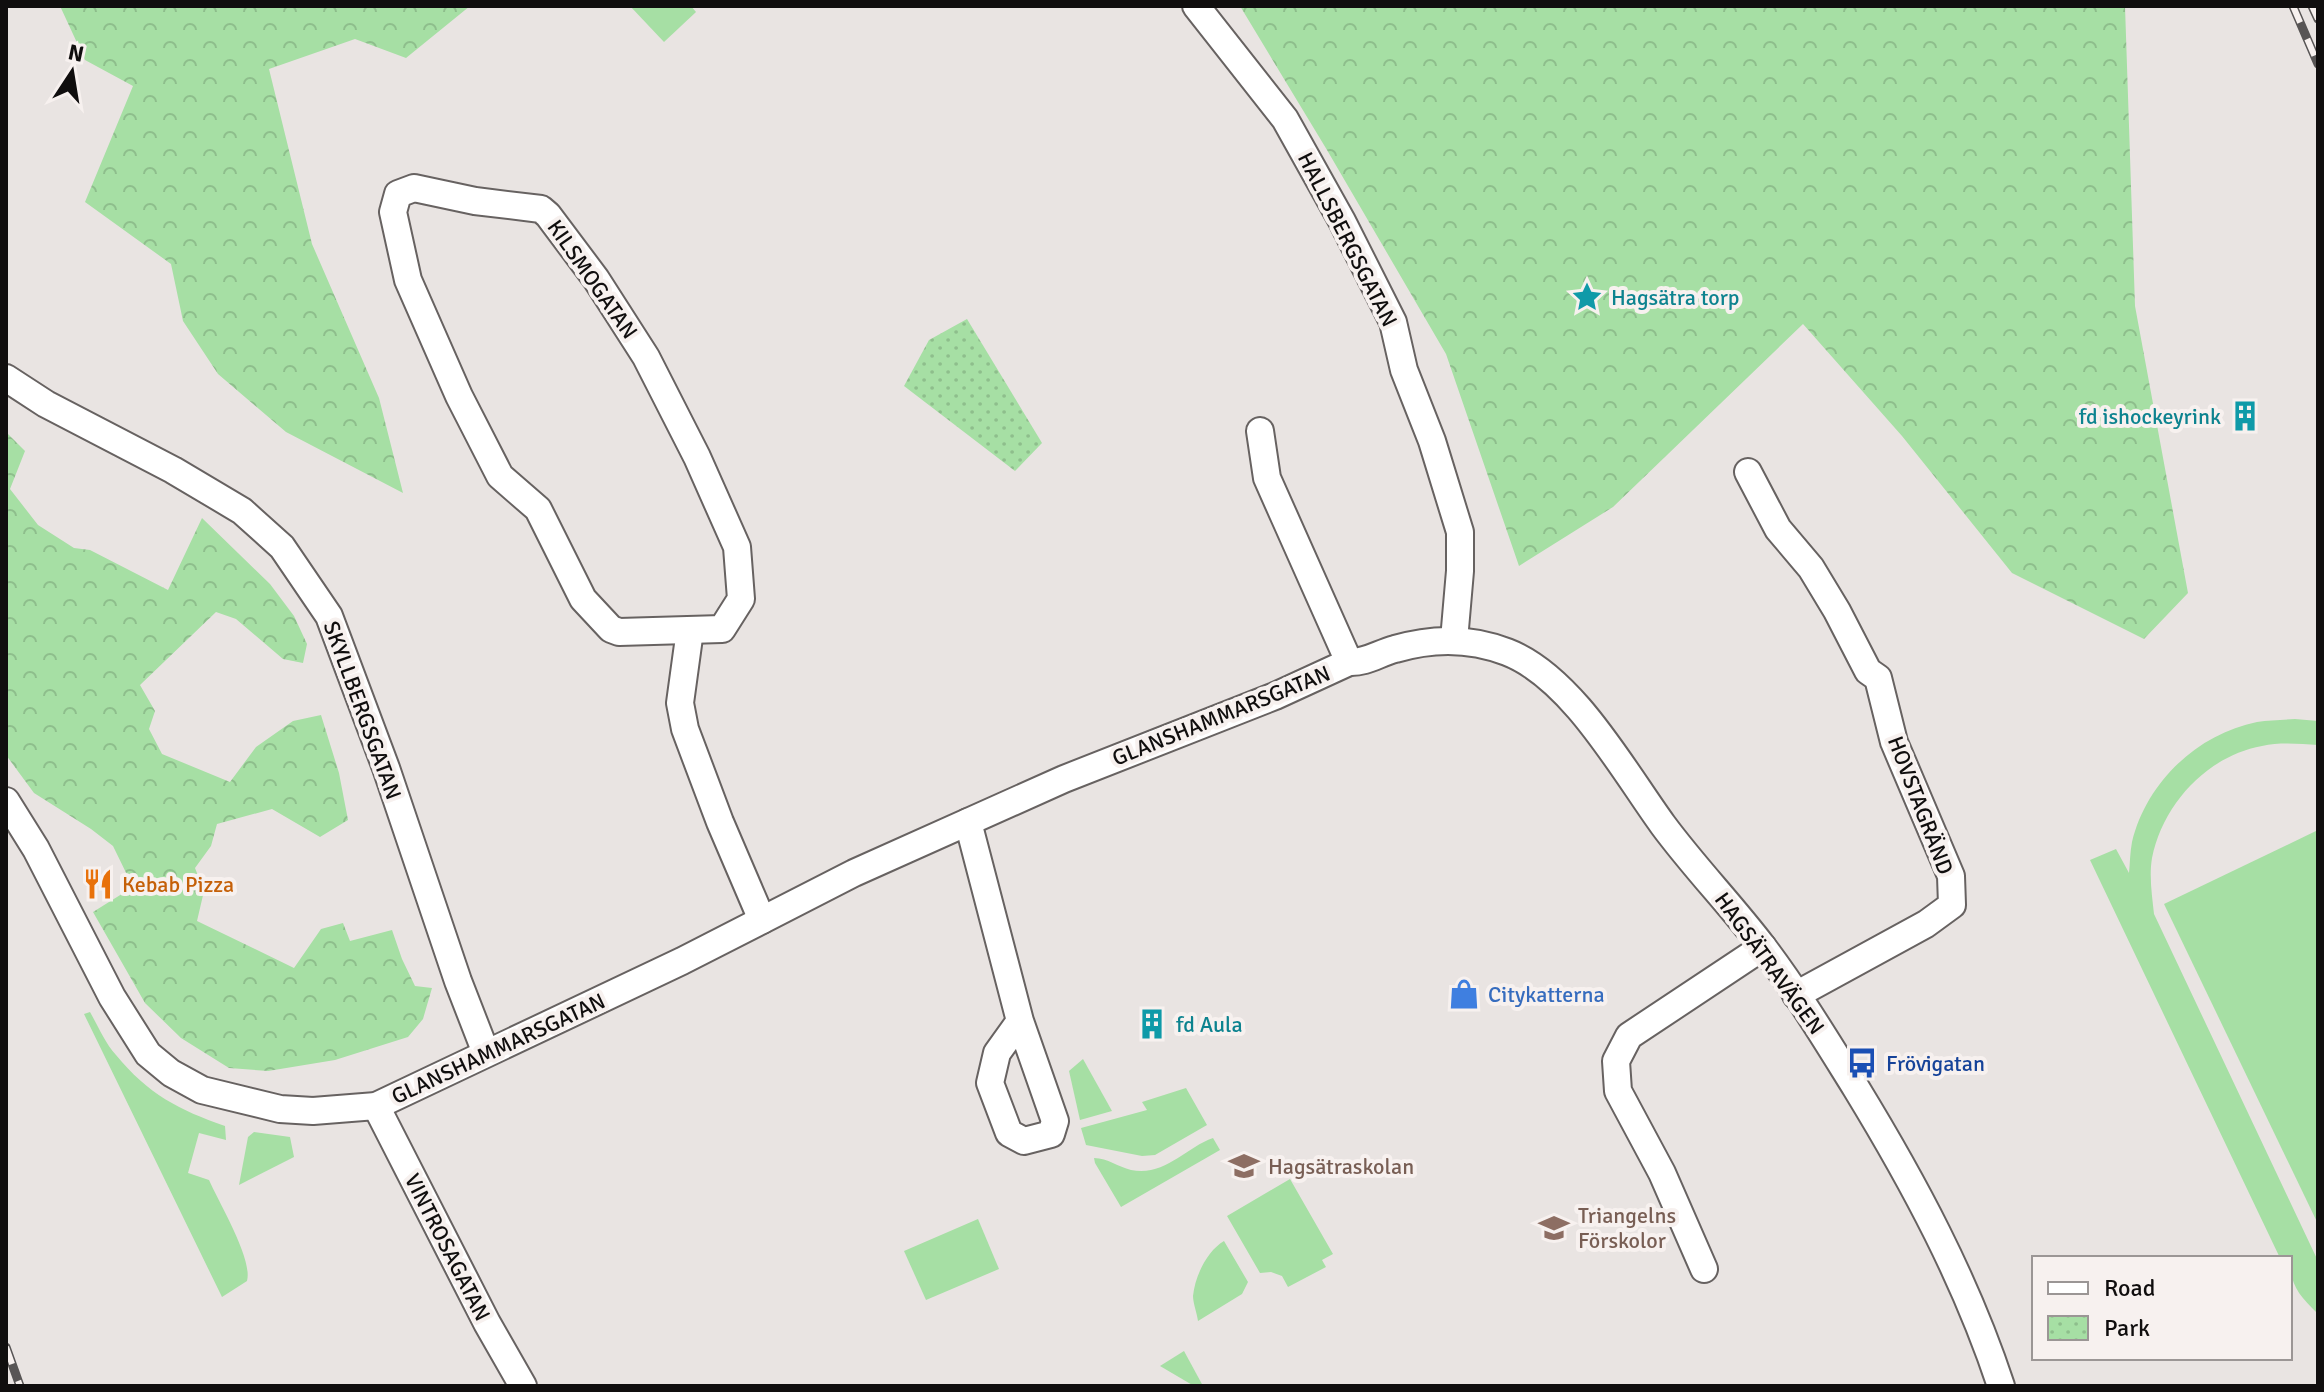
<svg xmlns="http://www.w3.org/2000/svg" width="2324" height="1392" font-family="Signika,sans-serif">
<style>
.green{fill:#a6dfa4}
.forest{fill:url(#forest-crowns)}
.park{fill:url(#park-dots)}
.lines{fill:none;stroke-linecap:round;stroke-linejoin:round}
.minor-casing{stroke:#676261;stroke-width:30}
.minor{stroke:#fff;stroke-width:26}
.rail-casing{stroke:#585555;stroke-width:9}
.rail{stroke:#f7f1ef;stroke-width:6;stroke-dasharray:18;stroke-linecap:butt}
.labels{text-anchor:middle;stroke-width:8;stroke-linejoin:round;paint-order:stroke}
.street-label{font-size:22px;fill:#100e0e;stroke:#f7f1ef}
.culture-label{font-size:22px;fill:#0d838f;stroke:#f7f1ef;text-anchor:start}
.food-label{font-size:22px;fill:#c56008;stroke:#f7f1ef;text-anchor:start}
.shop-label{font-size:22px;fill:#366cbe;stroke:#f7f1ef;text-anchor:start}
.transit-label{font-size:22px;fill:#164399;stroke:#f7f1ef;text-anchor:start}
.education-label{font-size:22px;fill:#785e54;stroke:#f7f1ef;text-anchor:start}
</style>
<defs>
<pattern id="forest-crowns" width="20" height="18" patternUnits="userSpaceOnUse" patternTransform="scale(2)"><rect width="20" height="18" fill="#a6dfa4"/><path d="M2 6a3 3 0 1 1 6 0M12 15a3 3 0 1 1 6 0" fill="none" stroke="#8ebe8c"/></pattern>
<pattern id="park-dots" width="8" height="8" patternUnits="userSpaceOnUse" patternTransform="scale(2)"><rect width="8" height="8" fill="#a6dfa4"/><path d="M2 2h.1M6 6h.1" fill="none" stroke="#8ebe8c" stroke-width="1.8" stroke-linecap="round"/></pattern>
</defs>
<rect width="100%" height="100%" fill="#e9e4e2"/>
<g class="green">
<polygon points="630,6 691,6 696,12 664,42"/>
<path d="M 2295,719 L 2318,721 L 2318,745 C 2300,744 2280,742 2262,746 C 2207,756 2163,804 2152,858 C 2149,876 2152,896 2154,914 L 2318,1261 L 2318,1314 C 2299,1295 2290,1286 2290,1258 L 2280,1258 L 2090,860 L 2116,849 L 2129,873 C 2130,863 2130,852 2132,842 C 2146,783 2197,734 2257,722 C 2269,720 2282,720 2295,719 Z"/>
<polygon points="2318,830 2318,1224 2164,904"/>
<path d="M 90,1012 C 98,1026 105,1043 116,1055 C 148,1094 179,1110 225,1126 L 226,1140 L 199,1133 L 188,1173 L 209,1180 C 219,1203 253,1259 247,1281 L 222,1297 L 84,1014 Z"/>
<polygon points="1083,1059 1112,1111 1080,1120 1069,1071"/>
<polygon points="1186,1088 1207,1125 1155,1155 1142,1156 1086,1145 1081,1128 1147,1110 1142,1102"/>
<polygon points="254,1132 290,1137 294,1157 239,1185 248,1137"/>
<path d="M 1213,1138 L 1220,1150 L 1121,1207 L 1095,1163 L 1094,1158 C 1108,1158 1118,1167 1131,1170 C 1164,1177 1185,1148 1213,1138 Z"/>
<polygon points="1290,1179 1333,1254 1322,1260 1326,1267 1288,1287 1282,1276 1271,1272 1260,1273 1227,1216"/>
<polygon points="978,1219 999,1269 926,1300 904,1251"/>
<path d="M 1224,1241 L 1248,1282 L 1242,1294 L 1198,1321 C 1197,1313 1193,1303 1193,1296 C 1195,1276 1207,1251 1224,1241 Z"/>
<polygon points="1184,1351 1203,1386 1194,1386 1160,1366"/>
</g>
<g class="forest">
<polygon points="60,6 470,6 406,58 355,39 269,69 312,244 379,398 403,493 286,432 218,374 183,321 171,264 85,202 133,86 85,60"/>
<polygon points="1240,6 2125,6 2135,306 2188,593 2144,639 2012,573 1902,436 1803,324 1613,507 1519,566 1446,354 1327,150"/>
<polygon points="6,432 25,451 10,489 38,525 74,548 90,550 168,590 202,518 270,584 294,616 307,644 303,663 283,659 236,619 216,612 140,685 155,711 149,729 162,754 230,782 256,747 293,721 321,715 339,773 348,820 320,837 272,809 217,824 211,846 195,868 204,891 197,921 294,968 321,929 343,923 350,941 392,930 402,959 415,986 432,988 423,1019 408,1037 335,1060 268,1071 229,1068 181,1038 145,1003 93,912 133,887 113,846 91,829 34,793 6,755"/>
</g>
<polygon class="park" points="967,319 1042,443 1015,471 904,386 929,340"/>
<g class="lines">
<g class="minor-casing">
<g id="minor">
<polyline points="1196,6 1285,119 1342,221 1393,322 1404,370 1432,441 1460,532 1460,571 1454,640"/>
<polygon points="414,188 475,201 541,209 548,215 596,279 646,357 697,457 737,547 741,599 722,629 619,632 611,629 583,599 538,509 500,476 459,396 408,280 393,212 398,194"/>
<polyline points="6,378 46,404 173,470 242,511 282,547 329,616 386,768 458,981 486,1053"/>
<polyline points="1260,431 1267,478 1349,662"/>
<polyline points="1748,472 1778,529 1811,568 1837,611 1868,671 1878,678 1894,742 1951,876 1952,905 1926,924 1796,995"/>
<polyline points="690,630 680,703 685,729 720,822 762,920"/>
<path d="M 6,801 L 36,849 L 112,997 L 148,1054 L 171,1073 L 202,1090 L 280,1109 L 313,1111 L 376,1106 L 682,961 L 854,873 L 1064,779 L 1275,696 L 1349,662 C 1366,663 1379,653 1395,649 C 1432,638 1471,638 1507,652 C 1572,677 1623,770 1663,825 C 1694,867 1731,905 1763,947 C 1797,992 1826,1040 1856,1088 C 1914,1183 1966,1280 2001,1386"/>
<polyline points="968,822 1020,1021 1055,1121 1051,1134 1024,1141 1009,1133 990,1083 997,1053 1020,1021"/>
<polyline points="376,1106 487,1323 523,1386"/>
<polyline points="1704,1269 1662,1173 1618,1091 1616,1061 1629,1036 1763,947"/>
</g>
</g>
<use href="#minor" class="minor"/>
<g class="rail-casing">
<g id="rail">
<polyline points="2293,6 2318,64"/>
<polyline points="2312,6 2318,19"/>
<polyline points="6,1347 20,1386"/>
</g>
</g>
<use href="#rail" class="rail"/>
</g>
<defs>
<g id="sight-bare" transform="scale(2.4)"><path d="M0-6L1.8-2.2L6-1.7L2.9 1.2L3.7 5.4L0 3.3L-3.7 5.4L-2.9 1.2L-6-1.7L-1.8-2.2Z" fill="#0f9aa8" stroke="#f7f1ef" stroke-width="2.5" paint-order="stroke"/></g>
<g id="building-bare" transform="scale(2.4)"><path d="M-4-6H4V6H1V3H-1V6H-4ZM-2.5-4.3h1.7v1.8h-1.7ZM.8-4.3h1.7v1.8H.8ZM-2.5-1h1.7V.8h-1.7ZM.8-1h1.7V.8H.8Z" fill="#0f9aa8" stroke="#f7f1ef" stroke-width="2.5" paint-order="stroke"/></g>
<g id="restaurant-bare" transform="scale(2.4)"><path d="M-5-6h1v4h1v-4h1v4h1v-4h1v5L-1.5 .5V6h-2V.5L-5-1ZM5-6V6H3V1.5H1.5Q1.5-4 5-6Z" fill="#e8710a" stroke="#f7f1ef" stroke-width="2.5" paint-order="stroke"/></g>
<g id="shop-bare" transform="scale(2.4)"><path d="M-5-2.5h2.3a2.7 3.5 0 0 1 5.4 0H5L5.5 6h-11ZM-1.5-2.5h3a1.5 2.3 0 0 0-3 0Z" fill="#3f7fe0" stroke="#f7f1ef" stroke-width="2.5" paint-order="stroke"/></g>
<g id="bus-bare" transform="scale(2.4)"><path d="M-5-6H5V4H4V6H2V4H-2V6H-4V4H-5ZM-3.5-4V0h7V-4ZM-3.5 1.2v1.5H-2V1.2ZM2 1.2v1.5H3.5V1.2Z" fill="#1a4fb4" stroke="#f7f1ef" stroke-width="2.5" paint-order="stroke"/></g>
<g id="school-bare" transform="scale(2.4)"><path d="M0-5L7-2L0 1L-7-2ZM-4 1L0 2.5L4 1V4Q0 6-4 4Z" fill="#8d6e63" stroke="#f7f1ef" stroke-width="2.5" paint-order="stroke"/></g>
</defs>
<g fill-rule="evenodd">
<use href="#sight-bare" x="1587" y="297"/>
<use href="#building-bare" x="2245" y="416"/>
<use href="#restaurant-bare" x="98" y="884"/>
<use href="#shop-bare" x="1464" y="994"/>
<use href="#building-bare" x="1152" y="1024"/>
<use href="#bus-bare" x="1862" y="1063"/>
<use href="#school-bare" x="1244" y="1166"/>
<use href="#school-bare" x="1554" y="1228"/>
</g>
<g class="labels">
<g class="street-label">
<text transform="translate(1348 239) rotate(63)" y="8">HALLSBERGSGATAN</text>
<text transform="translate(593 279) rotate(55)" y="8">KILSMOGATAN</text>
<text transform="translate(363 710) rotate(70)" y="8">SKYLLBERGSGATAN</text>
<text transform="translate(1221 715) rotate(-22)" y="8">GLANSHAMMARSGATAN</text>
<text transform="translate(1921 805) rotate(69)" y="8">HOVSTAGRÄND</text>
<text transform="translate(1770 963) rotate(54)" y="8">HAGSÄTRAVÄGEN</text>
<text transform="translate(498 1048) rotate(-25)" y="8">GLANSHAMMARSGATAN</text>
<text transform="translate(448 1247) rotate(63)" y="8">VINTROSAGATAN</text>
</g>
<g class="culture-label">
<text x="1611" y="305">Hagsätra torp</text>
<text x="2221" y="424" text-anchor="end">fd ishockeyrink</text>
<text x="1176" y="1032">fd Aula</text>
</g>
<g class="food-label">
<text x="122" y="892">Kebab Pizza</text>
</g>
<g class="shop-label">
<text x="1488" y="1002">Citykatterna</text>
</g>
<g class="transit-label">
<text x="1886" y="1071">Frövigatan</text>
</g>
<g class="education-label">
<text x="1268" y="1174">Hagsätraskolan</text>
<text x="1578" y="1223">Triangelns<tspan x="1578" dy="25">Förskolor</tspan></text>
</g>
</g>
<rect width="2324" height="1392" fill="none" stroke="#100e0e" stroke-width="16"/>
<rect x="2032" y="1256" width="260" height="104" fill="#f7f1ef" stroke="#9b9695" stroke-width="2"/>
<rect x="2048" y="1282" width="40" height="12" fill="#ffffff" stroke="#9b9695" stroke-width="2"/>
<text x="2104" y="1296" font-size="24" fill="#100e0e">Road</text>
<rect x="2048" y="1316" width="40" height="24" fill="url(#park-dots)" stroke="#9b9695" stroke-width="2"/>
<text x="2104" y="1336" font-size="24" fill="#100e0e">Park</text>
<g transform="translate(72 72) rotate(12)" stroke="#f7f1ef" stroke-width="6" paint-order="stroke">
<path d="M0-6L14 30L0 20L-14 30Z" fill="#100e0e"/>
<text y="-12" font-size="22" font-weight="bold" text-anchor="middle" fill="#100e0e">N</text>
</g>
</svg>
